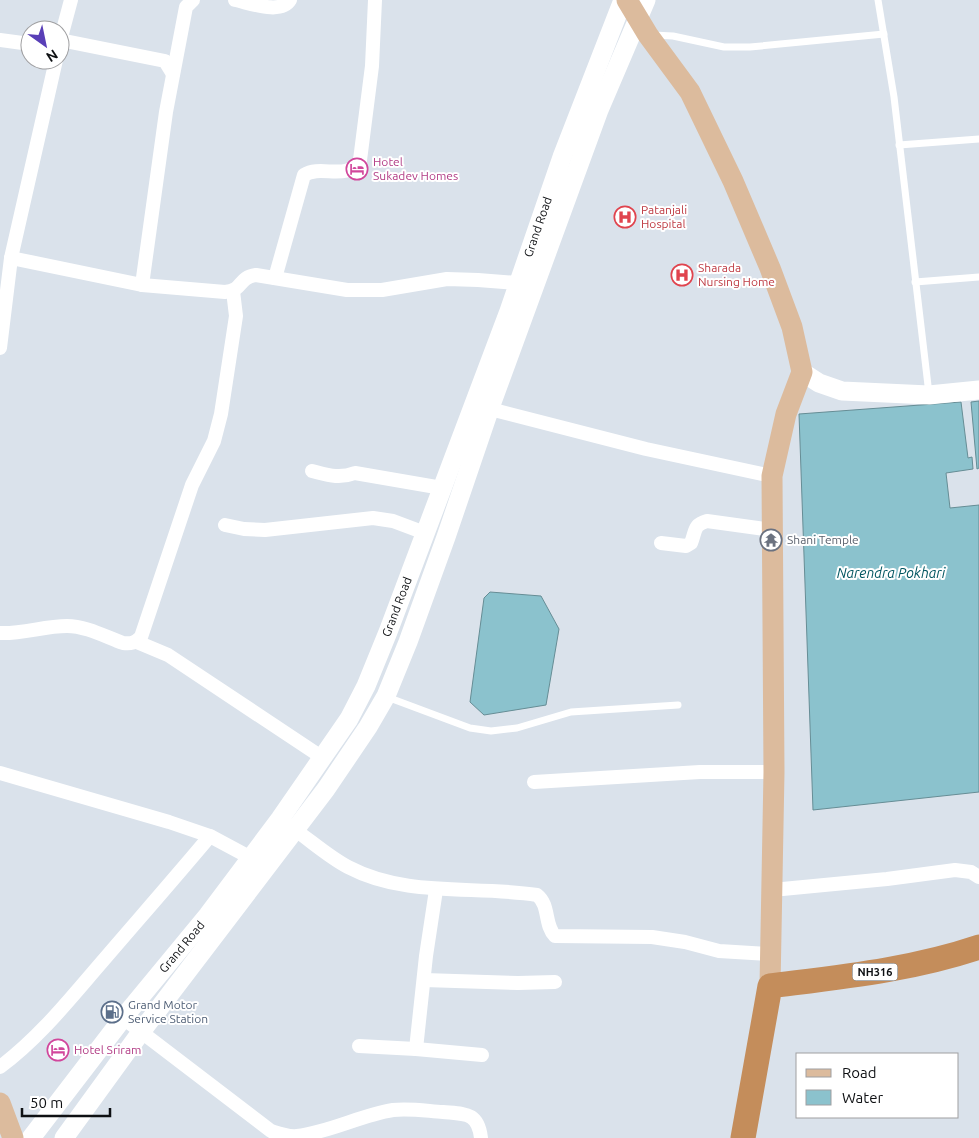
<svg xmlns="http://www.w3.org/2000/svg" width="979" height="1138" font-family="Ubuntu,sans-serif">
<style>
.water{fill:#8bc2cd;stroke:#668d95}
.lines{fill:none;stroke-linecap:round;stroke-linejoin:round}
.lane{stroke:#fff;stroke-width:7}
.street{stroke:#fff;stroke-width:14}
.secondary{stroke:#fff;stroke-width:19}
.primary{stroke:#dcbb9d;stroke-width:21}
.highway{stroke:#c48d5b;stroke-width:25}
.labels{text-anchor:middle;stroke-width:4;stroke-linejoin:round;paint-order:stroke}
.shield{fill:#fff;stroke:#56585a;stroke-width:1}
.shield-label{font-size:11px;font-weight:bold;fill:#0e1013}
.hotel-label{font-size:12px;fill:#b23c85;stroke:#fff;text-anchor:start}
.health-label{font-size:12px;fill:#be3a42;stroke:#fff;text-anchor:start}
.street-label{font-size:12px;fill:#0e1013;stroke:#fff}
.worship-label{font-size:12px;fill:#5b616d;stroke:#fff;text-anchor:start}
.service-label{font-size:12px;fill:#4e5e75;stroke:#fff;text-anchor:start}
.water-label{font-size:14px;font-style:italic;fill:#015560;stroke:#fff}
</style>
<rect width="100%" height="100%" fill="#dae2eb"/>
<g class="water">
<polygon points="979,401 979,468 977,469 971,402"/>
<polygon points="961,402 968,458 972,457 973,469 946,473 950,508 979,505 979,792 813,810 799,414"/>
<polygon points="490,592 541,596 559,629 546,705 484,715 470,702 484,598"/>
</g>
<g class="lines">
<g class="lane">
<polyline points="878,0 894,97 929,394"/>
<polyline points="653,35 673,36 724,47 750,47 884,34"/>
<polyline points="899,145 979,139"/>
<polyline points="915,282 979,277"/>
<polyline points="387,697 470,728 491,731 517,728 571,712 678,705"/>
</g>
<g class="street">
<path d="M 235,0 C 250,3 281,15 290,0"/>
<polyline points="0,40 30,44"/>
<polyline points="60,40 165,61 173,74"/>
<polyline points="60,41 71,0"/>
<path d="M 11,258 L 142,285 L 225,292 C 244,290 237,278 256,275 L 347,290 L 382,290 L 447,279 L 478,280 L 518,283"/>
<path d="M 275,278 L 304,175 C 322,164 347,182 360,160 L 372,66 L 375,0"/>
<polyline points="142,285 166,112 186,7 193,0"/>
<polyline points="0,348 11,258 56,60"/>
<polyline points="490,409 646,449 772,476"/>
<path d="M 312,471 C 328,475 339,479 355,473 L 442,488"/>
<polyline points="225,525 244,529 265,530 373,518 393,521 425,533"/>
<path d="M 661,543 L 686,546 L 691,543 C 696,531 693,525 707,521 L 772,530"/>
<path d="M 0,633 C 23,634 44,626 67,626 C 86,626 106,637 123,643 C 131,644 135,643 141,637 L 192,485 L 214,441 L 221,414 L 236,316 L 233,291"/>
<polyline points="137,642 168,655 323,758"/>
<polyline points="0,773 169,822 210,836 251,858"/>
<polyline points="534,782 700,772 774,772"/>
<path d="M 288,825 C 308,838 327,856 348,867 C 407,898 474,885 537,895 C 550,905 544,925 555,936 L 652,937 L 685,942 L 719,951 L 770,954"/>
<polyline points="772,890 887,879 955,870 971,872 979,877"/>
<polyline points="424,980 518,983 555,982"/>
<path d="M 123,1018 L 271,1131 C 280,1134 288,1137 297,1136 C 330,1132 361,1115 393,1110 C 409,1108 427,1111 443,1112 C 465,1114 478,1112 481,1138"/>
<polyline points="359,1046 416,1049 482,1055"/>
<polyline points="416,1049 426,956 436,890"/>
<path d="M 0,1067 C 39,1038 69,1000 101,963 C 137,921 174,879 210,836"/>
</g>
<g class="secondary">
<polyline points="802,372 819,383 842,391 929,395 979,390"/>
<polyline points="31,1138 123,1018 208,915 280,819 349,719 366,686 388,632 509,311 562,157 623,0"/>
<polyline points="64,1138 141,1032 326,789 368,727 386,696 408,642 446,537 491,405 599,110 646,0"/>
</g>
<g class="primary">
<polyline points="627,0 648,35 690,92 733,181 770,268 792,327 802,372 786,414 772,476 774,772 770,986"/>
<polyline points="0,1103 13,1138"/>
</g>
<path class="highway" d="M 743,1138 L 770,986 C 840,977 911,970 979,947"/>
</g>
<defs>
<g id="hotel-ring" transform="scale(1.125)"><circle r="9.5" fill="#fff" stroke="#d1479c" stroke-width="1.5"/><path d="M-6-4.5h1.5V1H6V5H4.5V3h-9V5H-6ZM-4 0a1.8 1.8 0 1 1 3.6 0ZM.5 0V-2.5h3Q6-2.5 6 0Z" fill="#d1479c"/></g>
<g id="hospital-ring" transform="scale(1.125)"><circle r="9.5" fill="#fff" stroke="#e0444e" stroke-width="1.5"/><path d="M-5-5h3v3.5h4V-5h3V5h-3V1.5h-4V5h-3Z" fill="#e0444e"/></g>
<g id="temple-ring" transform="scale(1.125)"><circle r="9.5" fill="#fff" stroke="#6b7280" stroke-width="1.5"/><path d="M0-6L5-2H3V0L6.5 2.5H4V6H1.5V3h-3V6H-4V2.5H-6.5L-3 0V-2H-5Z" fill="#6b7280"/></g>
<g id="fuel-ring" transform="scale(1.125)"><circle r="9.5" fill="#fff" stroke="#5c6f8a" stroke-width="1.5"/><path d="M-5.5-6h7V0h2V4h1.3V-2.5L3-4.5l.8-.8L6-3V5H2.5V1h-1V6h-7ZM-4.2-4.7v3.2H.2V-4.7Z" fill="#5c6f8a"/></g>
</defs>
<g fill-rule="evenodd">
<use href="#hotel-ring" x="357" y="169"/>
<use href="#hospital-ring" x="625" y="217"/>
<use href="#hospital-ring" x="682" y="275"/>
<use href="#temple-ring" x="771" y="540"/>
<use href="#fuel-ring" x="112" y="1012"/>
<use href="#hotel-ring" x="58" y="1050"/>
</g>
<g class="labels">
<rect class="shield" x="852.5" y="963.5" width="45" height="17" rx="4"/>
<g class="shield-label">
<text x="875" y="976">NH316</text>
</g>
<g class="hotel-label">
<text x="373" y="166">Hotel<tspan x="373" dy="14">Sukadev Homes</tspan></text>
<text x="74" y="1054">Hotel Sriram</text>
</g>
<g class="health-label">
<text x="641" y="214">Patanjali<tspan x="641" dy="14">Hospital</tspan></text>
<text x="698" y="272">Sharada<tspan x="698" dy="14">Nursing Home</tspan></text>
</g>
<g class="street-label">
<text transform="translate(538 227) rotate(-71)" y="4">Grand Road</text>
<text transform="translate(397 607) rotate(-69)" y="4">Grand Road</text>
<text transform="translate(182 947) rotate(-50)" y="4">Grand Road</text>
</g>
<g class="worship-label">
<text x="787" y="544">Shani Temple</text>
</g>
<g class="service-label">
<text x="128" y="1009">Grand Motor<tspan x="128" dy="14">Service Station</tspan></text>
</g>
<g class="water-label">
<text x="891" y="578">Narendra Pokhari</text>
</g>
</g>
<rect x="796" y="1053" width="162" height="65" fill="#ffffff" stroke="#9f9fa1"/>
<rect x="806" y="1069" width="25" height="8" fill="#dcbb9d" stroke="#9f9fa1"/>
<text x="842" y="1078" font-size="15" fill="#0e1013">Road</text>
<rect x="806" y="1090" width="25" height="15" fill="#8bc2cd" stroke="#9f9fa1"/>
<text x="842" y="1103" font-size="15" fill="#0e1013">Water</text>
<g transform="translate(45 45) rotate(147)"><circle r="24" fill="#ffffff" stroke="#9f9fa1"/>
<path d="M0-4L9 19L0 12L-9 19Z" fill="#593fb7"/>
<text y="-8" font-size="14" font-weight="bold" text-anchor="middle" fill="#0e1013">N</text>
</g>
<path d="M22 1108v8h88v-8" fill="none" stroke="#0e1013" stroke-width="2.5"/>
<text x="30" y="1108" font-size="15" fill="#0e1013" stroke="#ffffff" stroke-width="4" paint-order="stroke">50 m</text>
</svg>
